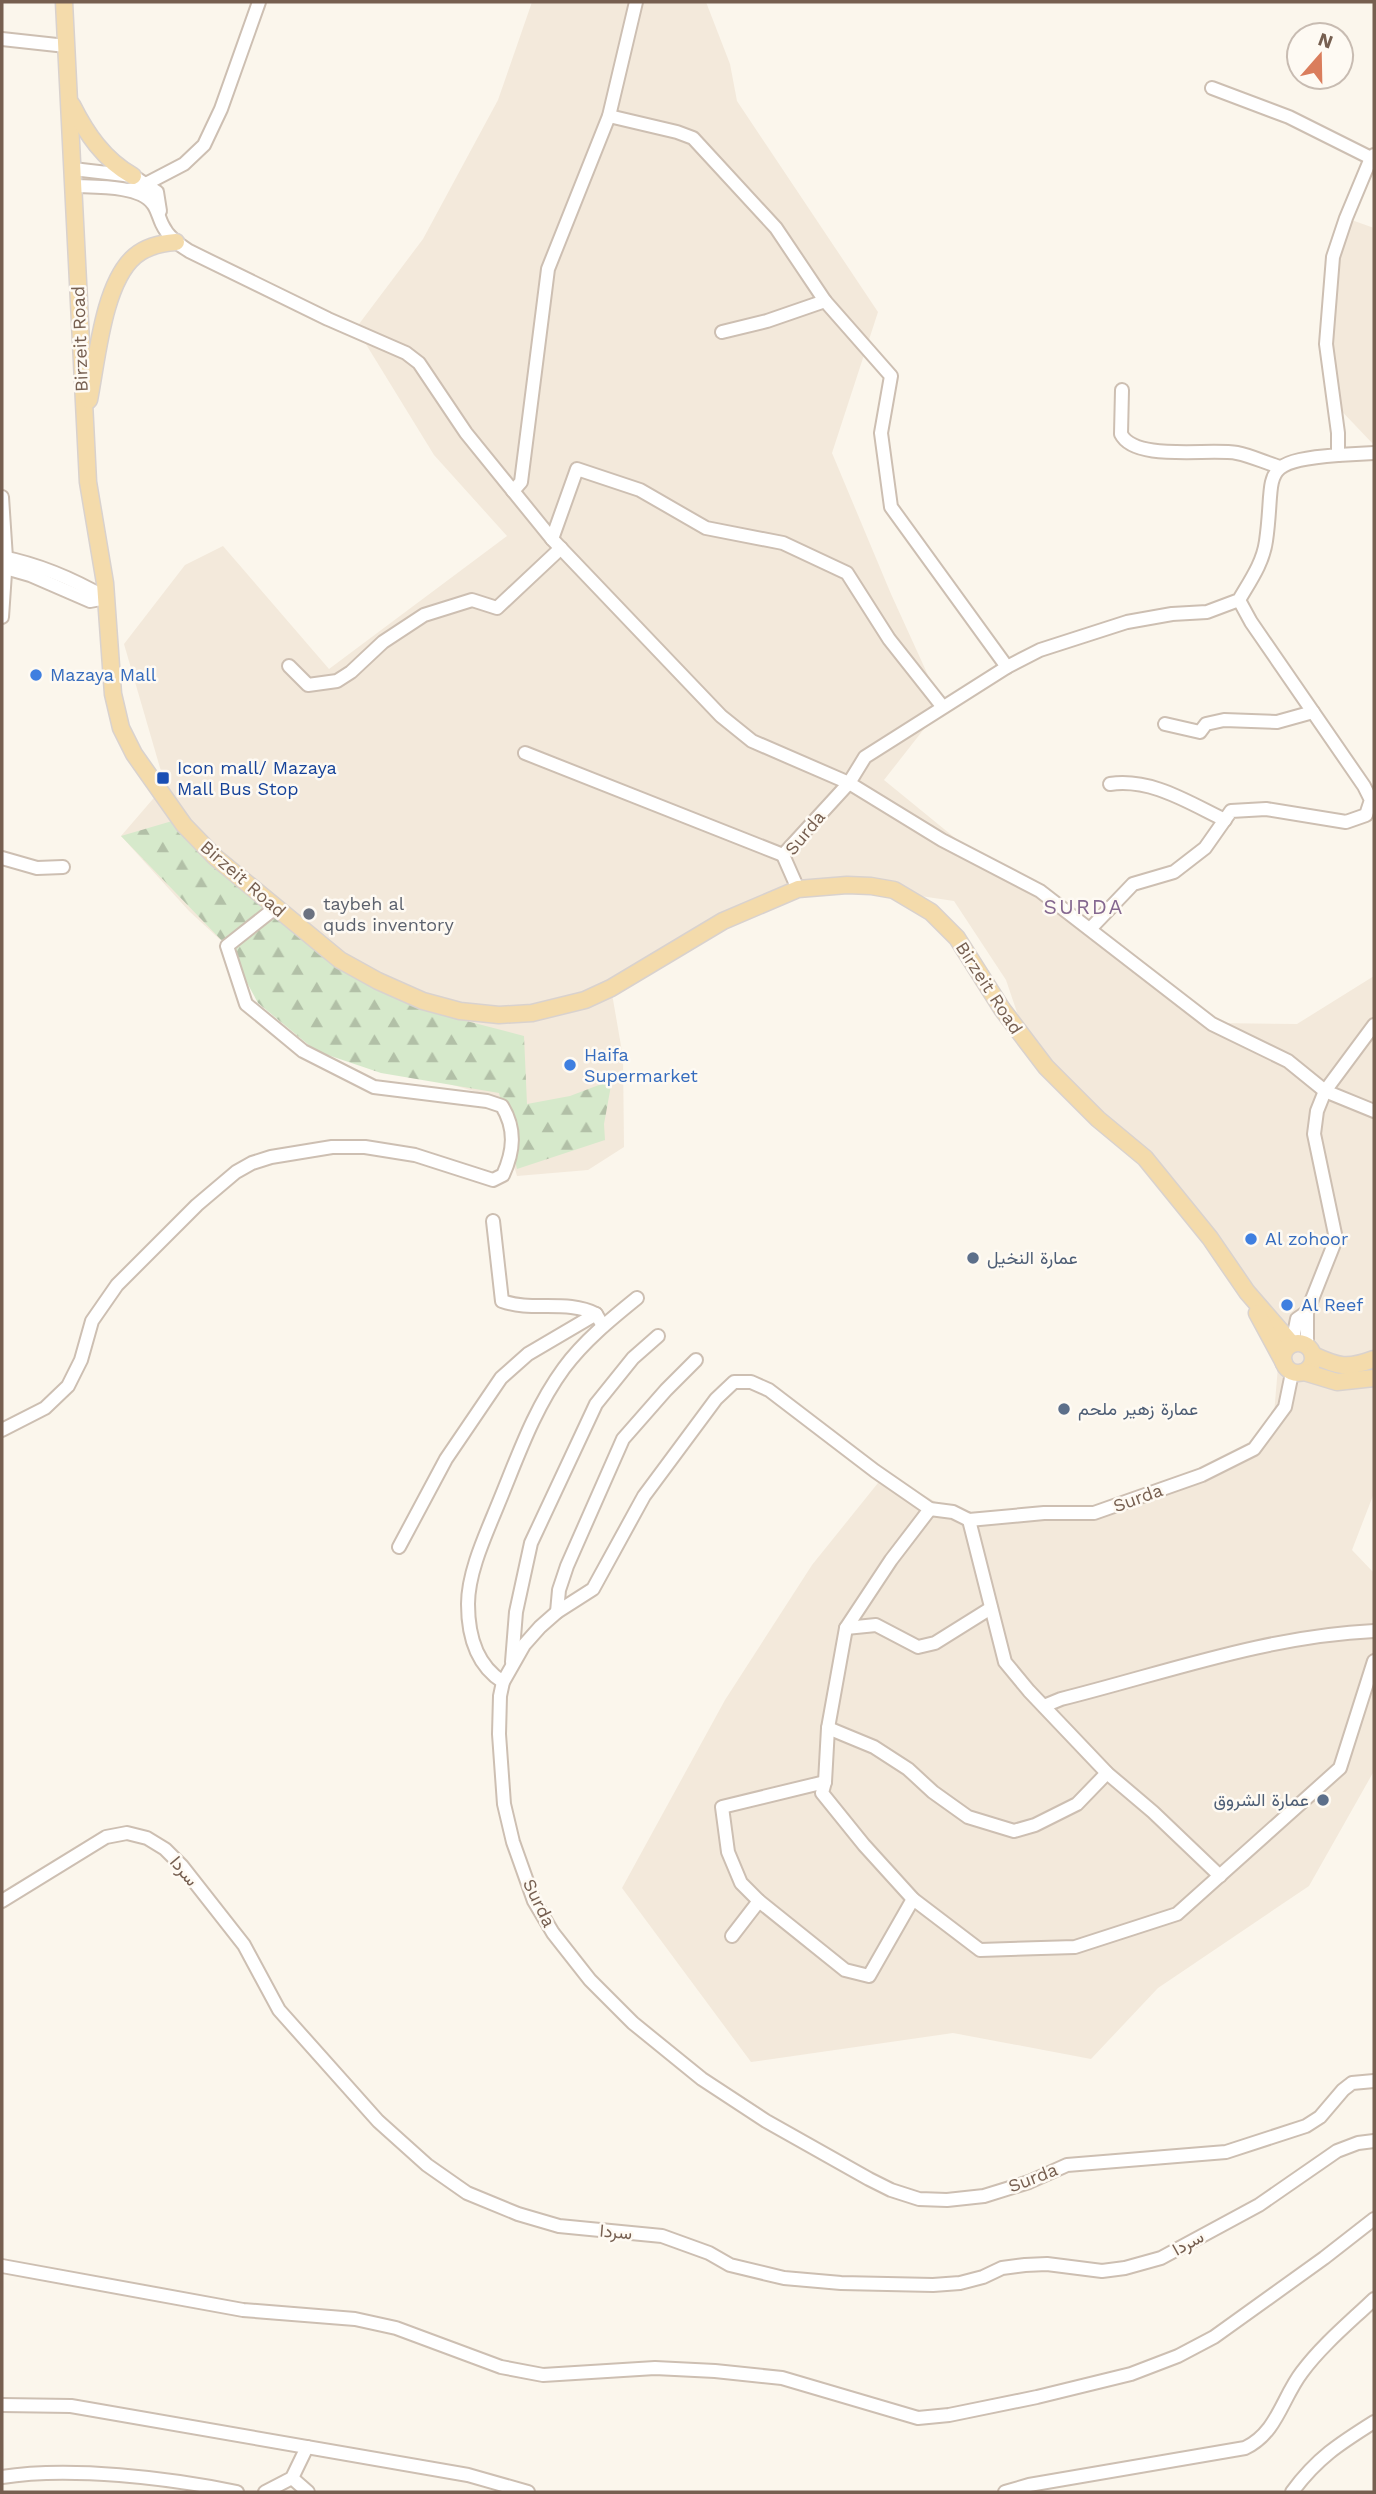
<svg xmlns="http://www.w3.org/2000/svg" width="1376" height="2494" font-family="'Work Sans',Vazirmatn,sans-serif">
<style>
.residential{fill:#f3e9db}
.forest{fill:url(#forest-firs)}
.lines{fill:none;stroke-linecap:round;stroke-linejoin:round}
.minor-casing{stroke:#cdbfb2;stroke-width:16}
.major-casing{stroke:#d9d2ce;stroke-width:19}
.minor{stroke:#fff;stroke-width:12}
.major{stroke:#f4dbab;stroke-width:16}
.shop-dot{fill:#3f7fe0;stroke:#fefaf3;stroke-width:2.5}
.transit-dot{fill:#1a4fb4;stroke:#fefaf3;stroke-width:2.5}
.worship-dot{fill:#6b7280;stroke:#fefaf3;stroke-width:2.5}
.service-dot{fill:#5c6f8a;stroke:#fefaf3;stroke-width:2.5}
.labels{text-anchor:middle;stroke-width:5;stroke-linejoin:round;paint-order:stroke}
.street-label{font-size:18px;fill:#765f50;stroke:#fefaf3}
.shop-label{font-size:18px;fill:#366cbe;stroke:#fefaf3;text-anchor:start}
.transit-label{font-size:18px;fill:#164399;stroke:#fefaf3;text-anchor:start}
.worship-label{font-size:18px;fill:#5b616d;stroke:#fefaf3;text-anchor:start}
.service-label{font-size:18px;fill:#4e5e75;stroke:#fefaf3;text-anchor:start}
.quarter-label{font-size:21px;letter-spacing:2px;fill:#856890;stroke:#fefaf3}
</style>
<defs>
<pattern id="forest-firs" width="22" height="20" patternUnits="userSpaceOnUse" patternTransform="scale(1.75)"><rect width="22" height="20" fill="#d6e9cb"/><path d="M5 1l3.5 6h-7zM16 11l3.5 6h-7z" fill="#b2c0a7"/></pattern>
</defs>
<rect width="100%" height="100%" fill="#fbf6ec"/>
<g class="residential">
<polygon points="532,2 706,2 730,64 737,101 878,312 832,453 891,594 942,706 884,780 982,860 1040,891 1212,1023 1297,1024 1374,976 1374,1493 1352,1550 1374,1573 1374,1771 1309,1886 1158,1988 1091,2059 953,2033 751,2062 622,1888 725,1700 812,1565 886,1473 953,1512 1044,1513 1135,1499 1202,1475 1273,1426 1281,1331 1145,1158 1023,1030 1006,980 954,901 847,885 735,915 611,988 623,1057 624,1147 588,1170 517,1176 494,1097 381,1064 227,946 189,911 121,836 165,785 124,644 185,565 223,546 329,669 507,536 434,455 356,328 423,239 498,100"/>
<polygon points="1346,218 1374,228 1374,445 1334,403 1330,290"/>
</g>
<polygon class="forest" points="179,819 350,976 428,1011 524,1036 527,1104 570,1096 612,1080 604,1124 605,1140 517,1169 499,1093 381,1073 316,1051 258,1003 227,946 121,836"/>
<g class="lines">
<g class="minor-casing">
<g id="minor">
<polyline points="2,39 66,46"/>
<polyline points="1212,88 1289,117 1371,158"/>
<polyline points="609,116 677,132 693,138 776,228 825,301 891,376 881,433 891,507 1007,667"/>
<polyline points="73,169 133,176 157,192 160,211"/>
<path d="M 74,186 C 95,187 140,185 153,204 C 157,209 159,218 162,224 C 168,237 178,244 189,251 L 328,319 L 406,353 L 419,363 L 466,433 L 552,539 L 721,716 L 752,741 L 849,783 L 942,840 L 1040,891 L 1212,1024 L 1288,1061 L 1325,1091 L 1374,1111"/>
<polyline points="129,190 138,188 184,164 204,145 221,109 259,2"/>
<polyline points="722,332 767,321 825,301"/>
<path d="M 1122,390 L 1121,434 C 1135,462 1209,448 1237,453 C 1252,456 1266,463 1280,467"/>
<polyline points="1338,455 1374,453"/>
<polyline points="513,491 521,482 548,269 609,116 636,2"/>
<polyline points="2,497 6,558 2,617"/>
<polyline points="552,539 577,469 640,490 706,528 783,543 847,573 889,639 942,706"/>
<path d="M 2,557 C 37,564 75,580 106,598"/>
<polyline points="2,567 30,575 90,601 106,598"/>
<polyline points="289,666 308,685 337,681 351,672 383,642 424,615 472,600 497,608 561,548"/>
<polyline points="1165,724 1200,732 1206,724 1224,720 1277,722 1313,712"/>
<polyline points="525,753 783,855"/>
<path d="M 1110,784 C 1152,778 1189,803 1225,820"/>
<polyline points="2,858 37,868 63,867"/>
<path d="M 798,889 L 783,855 L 849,783 L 865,757 L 1007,667 L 1040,650 L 1127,622 L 1172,614 L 1207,612 L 1239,600 C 1250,581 1263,563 1266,541 C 1276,472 1255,462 1338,455 L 1338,433 L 1326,344 L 1333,257 L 1346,218 L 1371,158 L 1374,155"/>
<polyline points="1090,929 1133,884 1174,872 1205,848 1231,811 1266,809 1346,822 1366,815 1371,800 1364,786 1251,622 1239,600"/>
<path d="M 493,1221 L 502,1301 C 532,1312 567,1299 596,1314"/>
<polyline points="1292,1344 1297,1319 1307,1312"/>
<polyline points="1307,1346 1307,1312 1334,1244 1335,1234 1314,1134 1317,1111 1325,1091 1374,1025"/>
<polyline points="1292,1373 1285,1407 1254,1449 1202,1475 1094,1513 1044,1513 969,1520 953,1512 930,1509 875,1471 769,1390 751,1382 734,1382 716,1399 644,1496 593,1589 557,1612 540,1627 524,1645 503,1682 500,1696 499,1734 504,1804 513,1842 534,1901 553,1933 590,1980 633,2023 702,2079 766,2121 869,2179 891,2190 919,2199 947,2200 984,2196 1029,2182 1067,2165 1226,2152 1306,2126 1320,2117 1343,2090 1352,2083 1374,2081"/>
<path d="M 2,1430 L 45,1408 L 68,1386 L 81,1360 L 92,1321 L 117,1285 L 197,1205 L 236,1172 L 252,1163 L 271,1157 L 332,1147 L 365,1147 L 415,1155 L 493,1180 L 503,1175 C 514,1151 516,1129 502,1106 L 487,1101 L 374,1087 L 303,1051 L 246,1004 L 227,946 L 275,908"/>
<polyline points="930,1509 891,1560 846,1628 828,1728 825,1782 822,1793 864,1845 913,1899 980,1950 1075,1947 1177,1914 1340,1768 1374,1661"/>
<polyline points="969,1520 1005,1662 1029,1691 1107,1773 1153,1812 1220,1876"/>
<polyline points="399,1547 446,1459 501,1378 528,1354 596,1314 603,1326"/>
<polyline points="557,1612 559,1590 567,1566 623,1439 666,1390 696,1360"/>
<polyline points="846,1628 876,1625 918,1647 935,1643 991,1608"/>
<polyline points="512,1662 516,1612 531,1543 596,1404 633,1358 658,1336"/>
<path d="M 503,1682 C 476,1665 468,1635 468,1604 C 468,1571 487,1532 499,1502 C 518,1456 534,1409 564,1368 C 584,1341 611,1319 637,1298"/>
<path d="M 1044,1706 L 1061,1699 C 1165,1673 1266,1636 1374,1631"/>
<polyline points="828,1728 874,1747 908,1769 933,1792 968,1817 1014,1831 1035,1825 1077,1804 1107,1773"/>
<polyline points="825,1782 722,1807 728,1852 741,1883 759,1901 845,1970 869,1976 913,1899"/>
<polyline points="2,1901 106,1837 127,1833 147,1838 165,1849 182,1866 244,1945 279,2010 378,2121 427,2165 467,2193 518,2214 559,2226 662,2236 709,2253 730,2265 784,2278 841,2283 933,2285 960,2283 983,2277 1002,2268 1025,2265 1047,2264 1102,2271 1125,2268 1161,2258 1259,2205 1337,2151 1358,2143 1374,2141"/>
<polyline points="732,1936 759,1901"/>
<polyline points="2,2266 243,2310 355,2319 396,2328 501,2367 543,2375 655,2368 715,2371 782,2378 918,2418 949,2415 1037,2397 1131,2374 1178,2356 1214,2337 1324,2258 1374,2219"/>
<polyline points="2,2405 71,2406 468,2475 528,2492"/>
<path d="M 2,2477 C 69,2466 170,2478 237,2492"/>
<polyline points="292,2478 308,2492"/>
<polyline points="265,2492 292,2478 307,2447"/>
<path d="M 1005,2492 L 1029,2485 L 1245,2448 C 1277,2433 1282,2398 1302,2372 C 1322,2345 1350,2322 1374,2299"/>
<path d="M 1292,2492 C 1317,2458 1339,2444 1374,2422"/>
</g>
</g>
<g class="major-casing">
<g id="major">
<polyline points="64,2 88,482 105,583 113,694 121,728 134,754 184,825 215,857 340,960 378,981 423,1001 460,1011 499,1015 532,1013 585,1000 611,988 723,921 798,889 847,885 871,886 894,890 931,912 957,938 1002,1009 1046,1067 1098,1119 1145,1158 1210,1238 1247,1292 1292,1344"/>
<path d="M 72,105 C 86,133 104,160 133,176"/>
<path d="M 89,400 C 97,360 103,283 135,256 C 147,246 161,243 176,242"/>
<polyline points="1257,1313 1284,1363"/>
<circle cx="1298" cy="1358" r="15"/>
<path d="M 1313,1355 C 1339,1367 1347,1369 1374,1359"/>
<polyline points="1304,1372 1337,1382 1374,1378"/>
</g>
</g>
<use href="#minor" class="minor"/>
<use href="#major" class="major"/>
</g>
<g class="shop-dot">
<circle cx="36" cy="675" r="7"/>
<circle cx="570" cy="1065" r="7"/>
<circle cx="1251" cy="1239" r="7"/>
<circle cx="1287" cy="1305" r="7"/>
</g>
<rect class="transit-dot" x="156" y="771" width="14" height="14" rx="3.5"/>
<circle class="worship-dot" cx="309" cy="914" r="7"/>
<g class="service-dot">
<circle cx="973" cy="1258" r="7"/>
<circle cx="1064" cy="1409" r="7"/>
<circle cx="1323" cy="1800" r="7"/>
</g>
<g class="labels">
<g class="street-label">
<text transform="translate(80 339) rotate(-92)" y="6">Birzeit Road</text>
<text transform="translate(805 833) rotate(-50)" y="6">Surda</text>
<text transform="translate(243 879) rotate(41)" y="6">Birzeit Road</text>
<text transform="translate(989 988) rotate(57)" y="6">Birzeit Road</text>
<text transform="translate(1138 1498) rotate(-20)" y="6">Surda</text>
<text transform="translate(184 1871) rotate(50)" y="6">سردا</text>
<text transform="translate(539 1903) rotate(64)" y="6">Surda</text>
<text transform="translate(1033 2178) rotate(-21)" y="6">Surda</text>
<text transform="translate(616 2232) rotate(5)" y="6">سردا</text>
<text transform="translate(1188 2243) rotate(-29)" y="6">سردا</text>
</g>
<g class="shop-label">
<text x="50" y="681">Mazaya Mall</text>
<text x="584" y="1061">Haifa<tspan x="584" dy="21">Supermarket</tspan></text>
<text x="1265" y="1245">Al zohoor</text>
<text x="1301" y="1311">Al Reef</text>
</g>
<g class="transit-label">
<text x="177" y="774">Icon mall/ Mazaya<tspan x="177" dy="21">Mall Bus Stop</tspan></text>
</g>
<g class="worship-label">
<text x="323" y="910">taybeh al<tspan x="323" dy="21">quds inventory</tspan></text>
</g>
<g class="service-label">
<text x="987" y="1264">عمارة النخيل</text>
<text x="1078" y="1415">عمارة زهير ملحم</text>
<text x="1309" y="1806" text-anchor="end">عمارة الشروق</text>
</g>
<g class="quarter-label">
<text x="1084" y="914">SURDA</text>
</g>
</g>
<rect width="1376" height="2494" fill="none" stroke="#765f50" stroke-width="7"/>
<g transform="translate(1320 56) rotate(20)"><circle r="33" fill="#fefaf3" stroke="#c8bcb2" stroke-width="2"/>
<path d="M0-5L12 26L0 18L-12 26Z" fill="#da7d5c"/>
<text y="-10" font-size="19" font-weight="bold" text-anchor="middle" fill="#765f50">N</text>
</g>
</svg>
